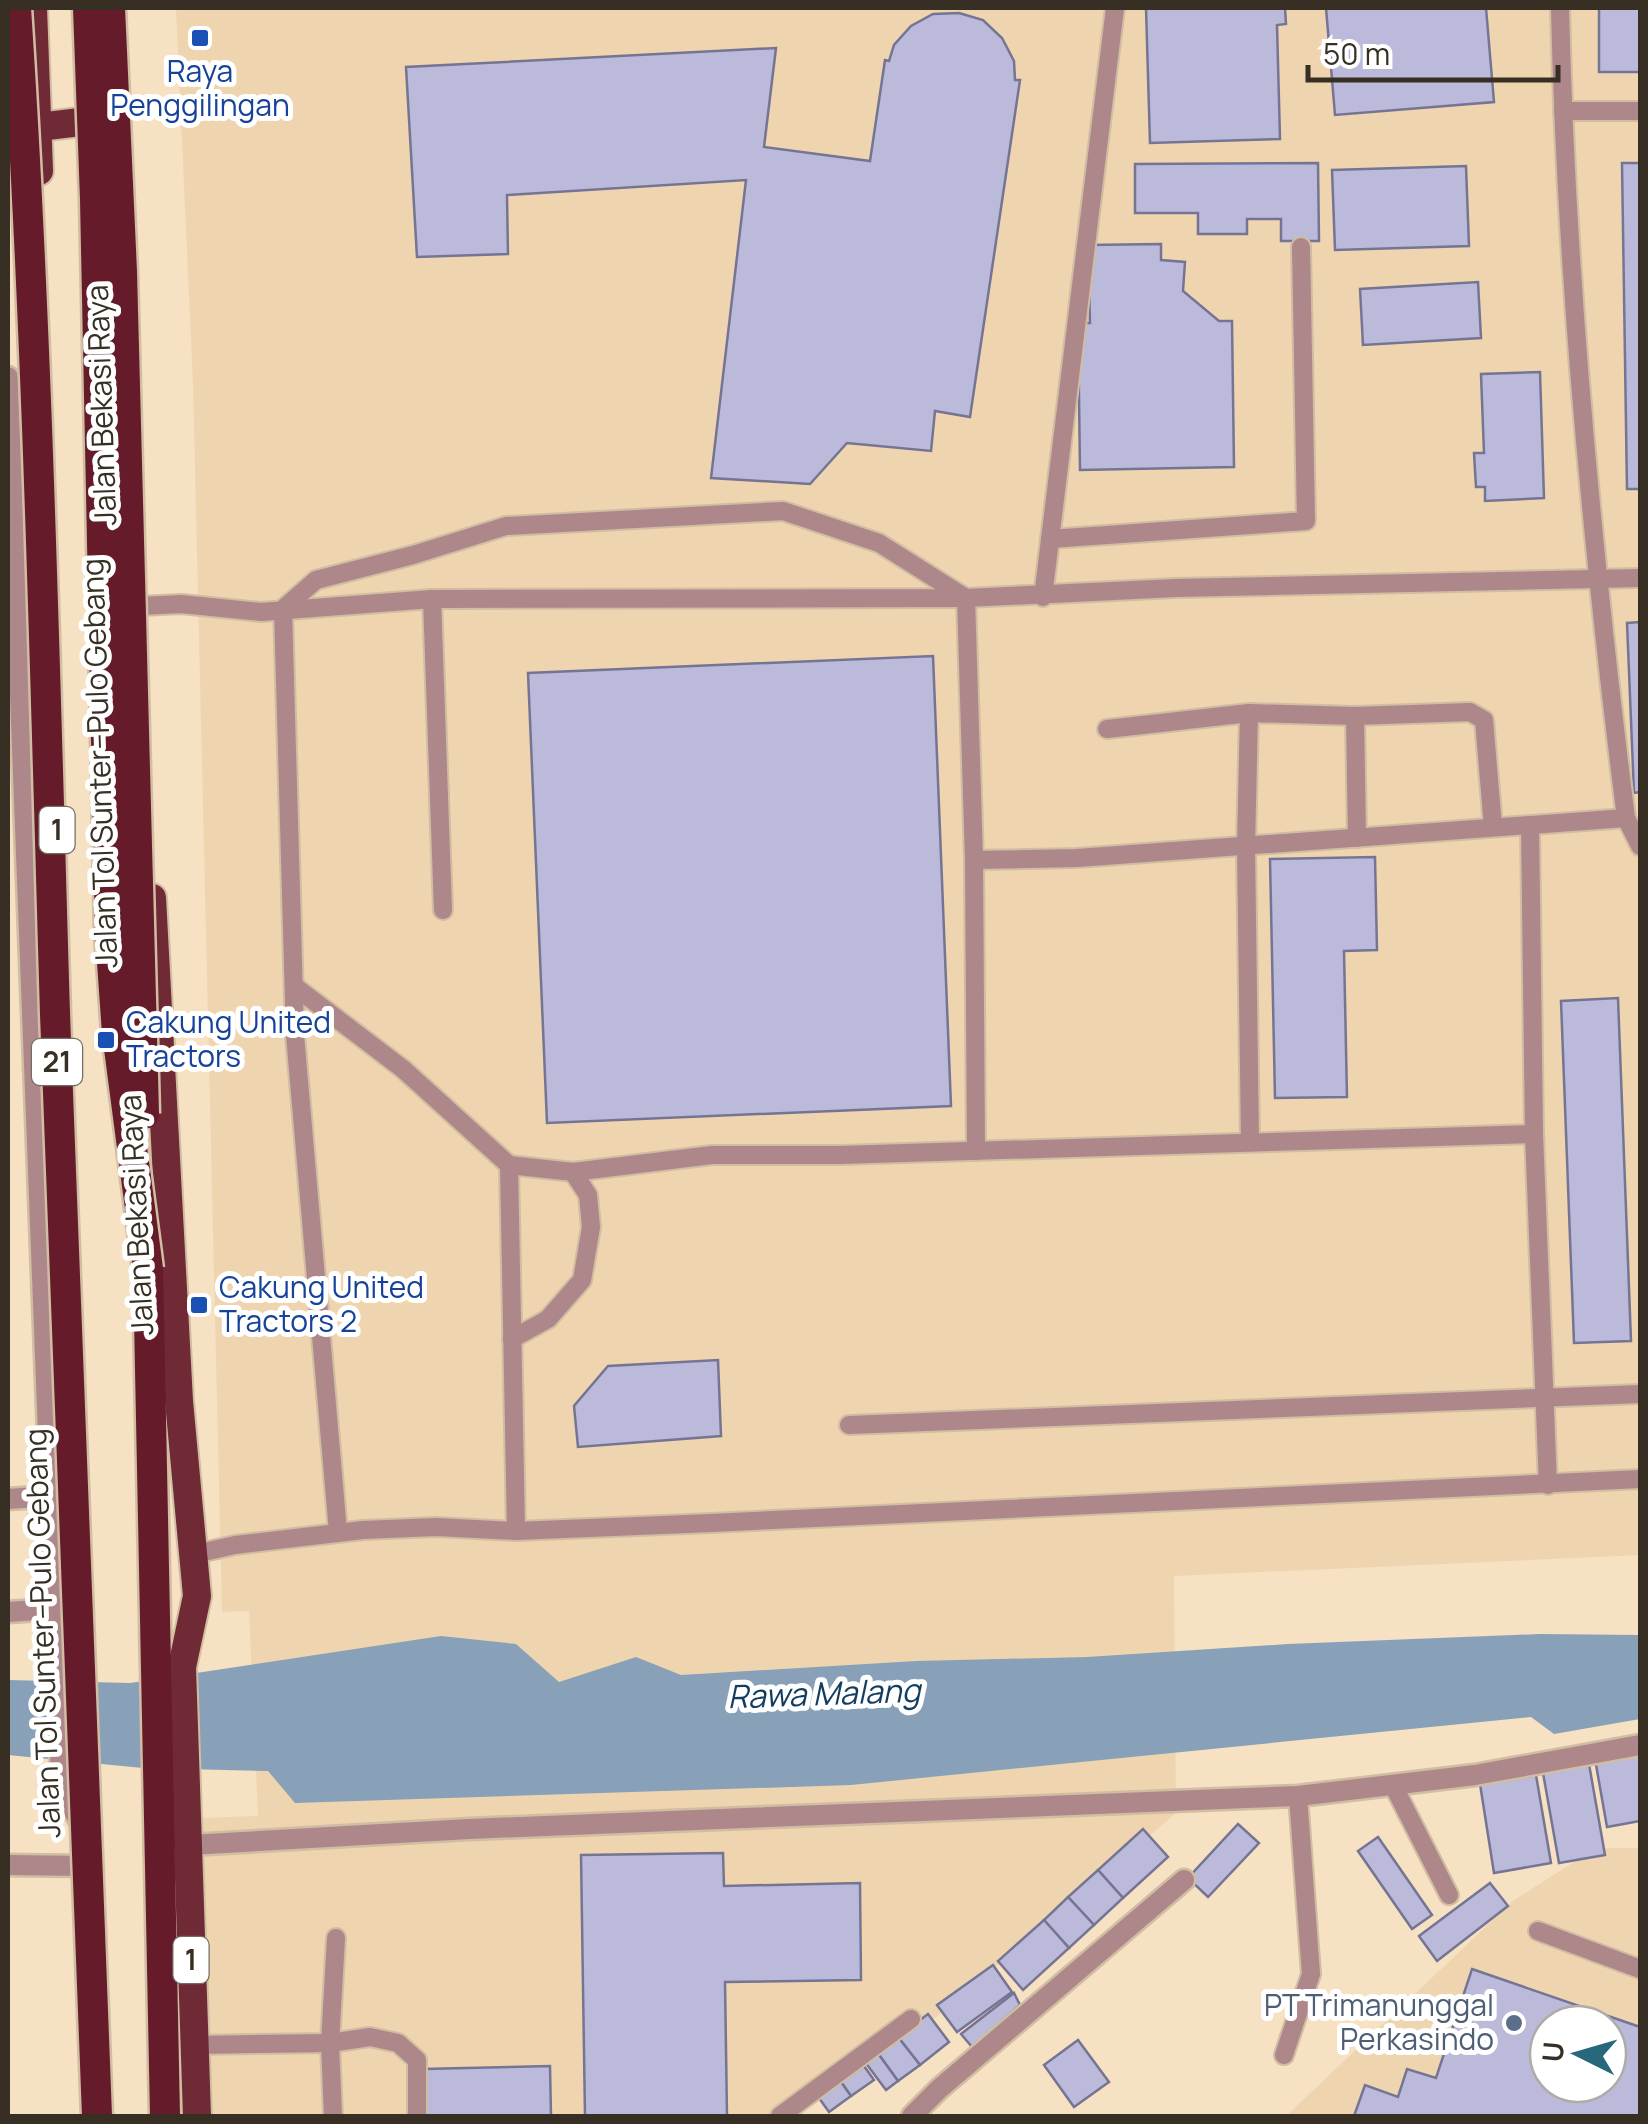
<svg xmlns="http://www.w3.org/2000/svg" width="1648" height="2124" font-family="Manrope,sans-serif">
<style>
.built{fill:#eed5b0;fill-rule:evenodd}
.water{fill:#88a1b9}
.building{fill:#bbbadb;stroke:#767493;stroke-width:2.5;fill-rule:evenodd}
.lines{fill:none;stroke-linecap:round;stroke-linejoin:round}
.service-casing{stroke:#d0bda2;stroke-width:22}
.minor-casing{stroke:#d0bda2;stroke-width:25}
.tertiary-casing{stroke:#d0bda2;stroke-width:25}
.trunk-casing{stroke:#d0bda2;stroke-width:32}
.motorway-casing{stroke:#d0bda2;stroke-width:35}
.service{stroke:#ad878a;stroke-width:18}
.minor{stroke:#ad878a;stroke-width:20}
.tertiary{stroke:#ad878a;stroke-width:20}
.trunk{stroke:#6f2a36;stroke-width:28}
.motorway{stroke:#651b29;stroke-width:30}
.motorway-bridge-casing{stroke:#d0bda2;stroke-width:35;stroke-linecap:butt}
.motorway-bridge{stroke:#651b29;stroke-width:30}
.transit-dot{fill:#1a4fb4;stroke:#fff;stroke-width:4}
.service-dot{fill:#5c6f8a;stroke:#fff;stroke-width:4}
.labels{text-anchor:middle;stroke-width:10;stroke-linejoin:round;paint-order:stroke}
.shield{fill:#fff;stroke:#736d65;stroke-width:2.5}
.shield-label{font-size:28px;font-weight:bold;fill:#372f23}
.transit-label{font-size:30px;fill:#164399;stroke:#fff;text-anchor:start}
.street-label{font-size:30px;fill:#372f23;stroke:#fff}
.service-label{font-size:30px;fill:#4e5e75;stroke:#fff;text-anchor:end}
.water-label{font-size:32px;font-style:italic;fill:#133d5f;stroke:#fff}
</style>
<rect width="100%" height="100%" fill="#f6e1c2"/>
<g class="built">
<polygon points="176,8 1640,8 1640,1555 1174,1576 1176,1813 914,2036 817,2089 784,2116 208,2116 202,1818 258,1816 249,1611 222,1612 193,383"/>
<path d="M 1596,1848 L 1640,1848 L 1640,2116 L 1286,2116 L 1514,1900 ZM 1548,2024 L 1608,2024 L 1608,2084 L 1548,2084 Z"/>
</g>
<polygon class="water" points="1540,1634 1640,1635 1640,1719 1554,1734 1531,1717 851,1785 295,1803 268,1771 143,1768 8,1755 8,1680 130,1683 441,1636 516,1644 559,1682 636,1657 681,1675 916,1661 1087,1657 1288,1644"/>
<g class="building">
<polygon points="1146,8 1285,8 1286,24 1277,25 1280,139 1150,143"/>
<polygon points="1326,8 1486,8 1494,102 1335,115"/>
<rect x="1599" y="8" width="41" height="64"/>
<polygon points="959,13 983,20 1002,38 1014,61 1015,80 1020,80 970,417 935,411 931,451 847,443 810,484 711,478 746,180 507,195 508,254 417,257 406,67 776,48 764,147 870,161 885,60 889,61 894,45 911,26 933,14"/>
<polygon points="1318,163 1319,241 1281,241 1281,219 1247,219 1247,234 1198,234 1198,213 1135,213 1135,164"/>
<polygon points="1622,163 1640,163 1640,489 1627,489"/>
<polygon points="1466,166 1469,246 1335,250 1332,170"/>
<polygon points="1161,244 1161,260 1185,262 1183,291 1219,321 1232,321 1234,467 1080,470 1078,323 1090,323 1088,245"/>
<polygon points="1478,282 1481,338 1363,345 1360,289"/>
<polygon points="1540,372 1544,498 1485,501 1485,487 1476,487 1474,453 1484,453 1481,374"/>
<polygon points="1640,622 1640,792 1634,793 1627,623"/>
<polygon points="933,656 951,1106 547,1123 528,673"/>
<polygon points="1375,857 1377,950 1344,951 1347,1097 1275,1098 1270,859"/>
<polygon points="1618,998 1631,1341 1574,1343 1561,1001"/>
<polygon points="718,1360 721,1436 578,1447 574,1406 608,1366"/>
<polygon points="1640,1751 1640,1821 1607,1827 1595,1759"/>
<polygon points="1589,1764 1605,1855 1559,1863 1543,1773"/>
<polygon points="1536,1775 1551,1863 1494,1873 1480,1784"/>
<polygon points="1238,1824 1259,1843 1208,1897 1188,1878"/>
<polygon points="1143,1829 1168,1857 1123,1898 1098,1870"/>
<polygon points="1378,1837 1432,1915 1412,1929 1358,1851"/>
<polygon points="723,1853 724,1886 860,1883 861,1980 725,1982 727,2116 585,2116 581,1855"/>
<polygon points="1098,1870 1123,1898 1094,1925 1068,1897"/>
<polygon points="1490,1883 1508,1906 1437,1961 1419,1936"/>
<polygon points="1068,1897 1094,1925 1069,1948 1044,1920"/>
<polygon points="1044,1920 1069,1948 1023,1990 998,1961"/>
<polygon points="993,1965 1012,1992 957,2032 937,2005"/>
<path d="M 1472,1969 L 1640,2027 L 1640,2116 L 1354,2116 L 1365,2085 L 1398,2097 L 1407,2069 L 1436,2078 ZM 1548,2024 L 1608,2024 L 1608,2084 L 1548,2084 Z"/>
<polygon points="1014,1993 1020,2005 972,2047 961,2034"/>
<polygon points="928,2014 949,2042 920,2065 898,2037"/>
<polygon points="898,2037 920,2065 898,2081 877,2052"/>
<polygon points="1078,2040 1109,2082 1074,2107 1044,2065"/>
<polygon points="877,2052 898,2081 886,2090 865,2062"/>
<polygon points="550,2066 551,2116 423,2116 423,2069"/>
<polygon points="864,2066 874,2080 851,2096 841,2082"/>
<polygon points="841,2082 851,2096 829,2112 819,2098"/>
</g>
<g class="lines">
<g class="service-casing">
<g id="service">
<path d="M 1560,8 C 1566,279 1592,550 1626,818 L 1640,846"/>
<polyline points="1563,111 1640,111"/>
<polyline points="1050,539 1306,521 1301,247"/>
<polyline points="1043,597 1115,8"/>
<polyline points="432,599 443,910"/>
<polyline points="141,606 181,604 261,612 432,599 966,598 1176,588 1640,578"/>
<polyline points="1249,713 1246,847 1250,1142"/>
<polyline points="1355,716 1357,838"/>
<polyline points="1107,729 1249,713 1355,716 1470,712 1484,720 1493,827"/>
<polyline points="1530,825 1534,1134 1548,1485"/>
<polyline points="974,860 976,1151"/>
<polyline points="294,986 403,1069 509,1165"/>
<polyline points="512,1339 548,1319 582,1280 591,1227 588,1195 573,1172"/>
<polyline points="849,1425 1640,1394"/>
<polyline points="516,1531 509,1165 573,1172 712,1155 840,1155 1534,1134"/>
<polyline points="338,1532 295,1035 283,609 316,580 413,555 506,526 783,511 879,543 966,598 974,860 1077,858 1626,818"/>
<polyline points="195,1554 235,1545 363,1530 436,1527 516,1531 711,1523 1640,1479"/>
<polyline points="1393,1785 1449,1895"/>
<polyline points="1538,1931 1640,1969"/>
<polyline points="193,2045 330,2043 370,2037 398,2043 417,2060 417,2116"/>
<polyline points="1284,2055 1311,1974 1298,1796"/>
<polyline points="333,2116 330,2043 336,1938"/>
<polyline points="780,2116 911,2019"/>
</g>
</g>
<g class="minor-casing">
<g id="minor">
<polyline points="8,1499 52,1496"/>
<polyline points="8,1612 69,1608"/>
<polyline points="190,1845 469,1829 1298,1796 1475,1775 1640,1745"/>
<polyline points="912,2116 939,2089 1184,1880"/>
</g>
</g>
<g class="tertiary-casing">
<g id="tertiary">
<polyline points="8,377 61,1778 67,1800 84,1828"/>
<polyline points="8,1865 86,1866"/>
</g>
</g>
<g class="trunk-casing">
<g id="trunk">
<polyline points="33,8 39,171"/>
<polyline points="39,127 113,118"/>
<polyline points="152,898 179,1401 197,1596 182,1667 197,2116"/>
</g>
</g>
<g class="motorway-casing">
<polyline id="motorway" points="148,1269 165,2116"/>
</g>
<use href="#service" class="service"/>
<use href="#minor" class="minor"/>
<use href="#tertiary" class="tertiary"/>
<use href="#trunk" class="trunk"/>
<use href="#motorway" class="motorway"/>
<g class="motorway-bridge-casing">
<g id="motorway-bridge">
<path d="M 16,8 C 38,343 45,678 55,1014 C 67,1382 83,1749 97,2116"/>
<polyline points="88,8 95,199 110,934 117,1033 148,1269"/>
<polyline points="110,8 122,272 144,1114"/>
</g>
</g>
<use href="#motorway-bridge" class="motorway-bridge"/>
</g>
<g class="transit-dot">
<rect x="190" y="28" width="20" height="20" rx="5"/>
<rect x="96" y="1030" width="20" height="20" rx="5"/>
<rect x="189" y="1295" width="20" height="20" rx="5"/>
</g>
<circle class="service-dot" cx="1514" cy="2023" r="10"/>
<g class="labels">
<g class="shield">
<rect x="39.5" y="807" width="35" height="46" rx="8"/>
<rect x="32" y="1039" width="50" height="46" rx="8"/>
<rect x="173.5" y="1937" width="35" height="46" rx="8"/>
</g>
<g class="shield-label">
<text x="57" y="840">1</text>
<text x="57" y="1072">21</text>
<text x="191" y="1970">1</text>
</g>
<g class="transit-label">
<text x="200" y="82" text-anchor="middle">Raya<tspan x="200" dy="34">Penggilingan</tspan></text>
<text x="126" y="1033">Cakung United<tspan x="126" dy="34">Tractors</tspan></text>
<text x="219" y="1298">Cakung United<tspan x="219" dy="34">Tractors 2</tspan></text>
</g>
<g class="street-label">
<text transform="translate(102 405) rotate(-92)" y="10">Jalan Bekasi Raya</text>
<text transform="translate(100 763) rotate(-92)" y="10">Jalan Tol Sunter–Pulo Gebang</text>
<text transform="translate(137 1215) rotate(-93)" y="10">Jalan Bekasi Raya</text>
<text transform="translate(43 1633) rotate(-92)" y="10">Jalan Tol Sunter–Pulo Gebang</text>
</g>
<g class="service-label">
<text x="1494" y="2016">PT Trimanunggal<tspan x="1494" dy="34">Perkasindo</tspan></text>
</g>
<g class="water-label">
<text transform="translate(824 1694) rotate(-2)" y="11">Rawa Malang</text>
</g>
</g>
<rect width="1648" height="2124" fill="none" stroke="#372f23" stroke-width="20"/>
<g transform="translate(1578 2054) rotate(275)"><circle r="48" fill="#ffffff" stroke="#afaca7" stroke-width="2.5"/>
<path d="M0-8L18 38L0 25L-18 38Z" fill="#28687c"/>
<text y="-15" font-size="28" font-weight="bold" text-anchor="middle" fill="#372f23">U</text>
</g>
<path d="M1308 65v15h250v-15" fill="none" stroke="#372f23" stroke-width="5"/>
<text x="1323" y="65" font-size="30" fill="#372f23" stroke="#ffffff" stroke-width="8" paint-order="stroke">50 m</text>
</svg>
